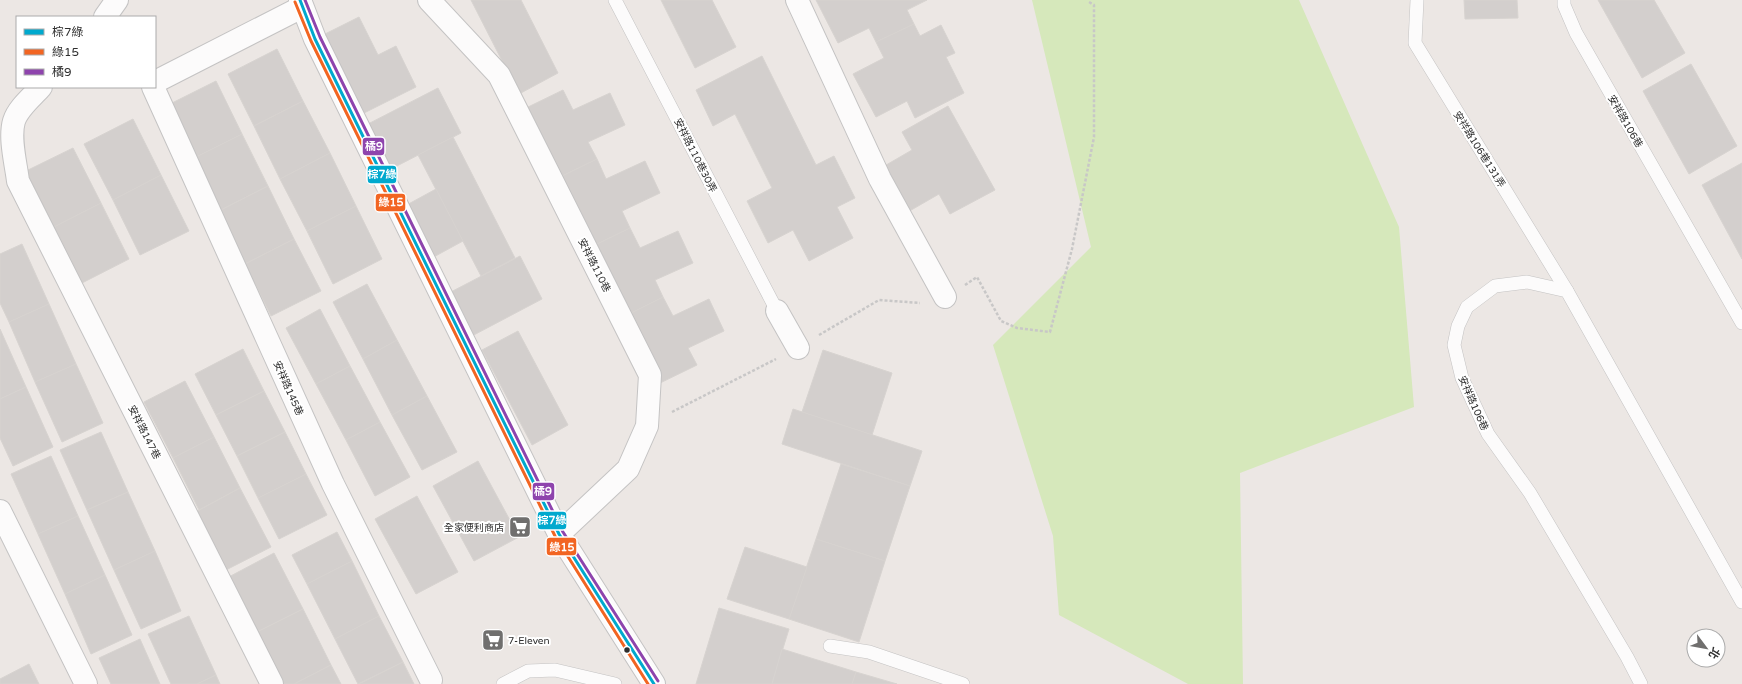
<svg xmlns="http://www.w3.org/2000/svg" width="1742" height="684" font-family="'Varela Round','Noto Sans TC',sans-serif">
<style>
.green{fill:#d6e8bb}
.building{fill:#d3cfcd;stroke:#d7d3d0}
.lines{fill:none;stroke-linecap:round;stroke-linejoin:round}
.lane-casing{stroke:#c4c3c3;stroke-width:14}
.street-casing{stroke:#c4c3c3;stroke-width:24}
.secondary-casing{stroke:#c4c3c3;stroke-width:24}
.path{stroke:#c8c7c7;stroke-width:2.5;stroke-dasharray:3 2;stroke-linecap:butt}
.lane{stroke:#fcfbfb;stroke-width:13}
.street{stroke:#fcfbfb;stroke-width:22}
.secondary{stroke:#fcfbfb;stroke-width:22}
.bus-1-casing{stroke:#fff;stroke-width:6}
.bus-2-casing{stroke:#fff;stroke-width:6}
.bus-3-casing{stroke:#fff;stroke-width:6}
.bus-1{stroke:#00a9ce;stroke-width:3}
.bus-2{stroke:#f26522;stroke-width:3}
.bus-3{stroke:#8e44ad;stroke-width:3}
.bus-dot{fill:#2e2e2e;stroke:#fff;stroke-width:1.5}
.labels{text-anchor:middle;stroke-width:4;stroke-linejoin:round;paint-order:stroke}
.street-label{font-size:10px;fill:#2e2e2e;stroke:#fff}
.poi-label{font-size:10px;fill:#2e2e2e;stroke:#fff;text-anchor:end}
.line-badge{stroke:#fff;stroke-width:1.5}
.badge-label{font-size:11px;text-anchor:middle;font-weight:bold;fill:#fff}
</style>
<rect width="100%" height="100%" fill="#ece7e4"/>
<polygon class="green" points="1032,0 1299,0 1399,227 1414,407 1240,473 1243,684 1188,684 1059,615 1053,536 993,345 1091,247"/>
<g class="building">
<polygon points="471,0 521,0 558,73 519,94"/>
<polygon points="661,0 712,0 736,47 695,68"/>
<polygon points="816,0 927,0 907,10 914,24 876,42 869,28 838,43"/>
<polygon points="1464,0 1517,0 1518,18 1465,19"/>
<polygon points="1598,0 1654,0 1685,53 1642,78"/>
<polygon points="359,17 378,55 396,46 416,87 358,116 319,37"/>
<polygon points="914,24 920,36 941,25 955,53 946,57 964,93 915,118 907,101 876,117 853,74 884,58 876,42"/>
<polygon points="277,49 303,101 254,126 228,74"/>
<polygon points="762,56 816,165 834,156 855,198 837,207 853,238 809,261 793,230 768,243 747,201 772,188 735,114 713,126 696,90"/>
<polygon points="1691,64 1737,146 1689,174 1643,91"/>
<polygon points="216,81 242,134 192,159 166,106"/>
<polygon points="438,88 461,133 391,169 368,124"/>
<polygon points="563,90 573,110 610,93 625,125 588,142 597,159 558,178 524,109"/>
<polygon points="303,101 330,153 280,179 254,126"/>
<polygon points="948,106 995,190 950,214 939,194 906,213 881,168 912,150 902,132"/>
<polygon points="133,119 161,175 113,200 84,144"/>
<polygon points="242,134 268,186 219,211 192,159"/>
<polygon points="453,137 515,258 481,276 418,155"/>
<polygon points="73,148 101,203 52,228 24,172"/>
<polygon points="330,153 356,206 307,231 280,179"/>
<polygon points="597,159 606,179 645,161 660,193 622,211 630,228 591,247 558,178"/>
<polygon points="1742,163 1742,259 1702,185"/>
<polygon points="161,175 189,231 140,255 113,200"/>
<polygon points="268,186 294,239 245,264 219,211"/>
<polygon points="436,189 463,241 430,259 403,207"/>
<polygon points="101,203 129,259 80,284 52,228"/>
<polygon points="356,206 382,259 333,284 307,231"/>
<polygon points="630,228 640,248 678,231 693,263 655,280 663,297 625,316 591,247"/>
<polygon points="294,239 321,291 271,316 245,264"/>
<polygon points="22,244 49,304 9,322 0,303 0,254"/>
<polygon points="520,256 542,299 470,337 447,294"/>
<polygon points="367,284 397,340 363,359 333,302"/>
<polygon points="663,297 673,316 709,299 724,331 688,348 697,365 658,384 625,316"/>
<polygon points="49,304 76,364 35,382 9,322"/>
<polygon points="320,309 350,366 316,384 286,328"/>
<polygon points="0,329 26,387 0,399"/>
<polygon points="518,331 568,425 532,445 482,350"/>
<polygon points="397,340 427,396 392,415 363,359"/>
<polygon points="243,349 264,391 216,415 195,374"/>
<polygon points="823,350 892,373 872,435 802,412"/>
<polygon points="76,364 103,423 62,442 35,382"/>
<polygon points="350,366 380,422 346,440 316,384"/>
<polygon points="185,381 214,437 173,458 144,402"/>
<polygon points="26,387 53,447 13,466 0,438 0,399"/>
<polygon points="264,391 285,432 237,456 216,415"/>
<polygon points="427,396 457,452 422,470 392,415"/>
<polygon points="793,409 922,451 910,486 782,444"/>
<polygon points="380,422 410,477 375,496 346,440"/>
<polygon points="101,432 128,492 87,510 60,450"/>
<polygon points="285,432 306,474 258,498 237,456"/>
<polygon points="214,437 240,488 199,510 173,458"/>
<polygon points="51,456 78,516 38,534 11,474"/>
<polygon points="478,461 519,537 474,561 433,486"/>
<polygon points="841,464 910,486 885,561 816,539"/>
<polygon points="306,474 327,515 279,539 258,498"/>
<polygon points="240,488 271,547 222,572 192,514"/>
<polygon points="128,492 155,551 114,570 87,510"/>
<polygon points="417,496 458,572 416,594 375,519"/>
<polygon points="78,516 105,575 65,594 38,534"/>
<polygon points="337,532 352,561 307,584 292,555"/>
<polygon points="816,539 885,561 859,642 789,619"/>
<polygon points="745,547 807,567 789,619 727,599"/>
<polygon points="155,551 181,611 141,629 114,570"/>
<polygon points="274,553 303,609 253,634 225,579"/>
<polygon points="352,561 379,616 335,639 307,584"/>
<polygon points="105,575 132,635 91,654 65,594"/>
<polygon points="719,608 789,629 772,684 696,684"/>
<polygon points="303,609 331,665 294,684 279,684 253,634"/>
<polygon points="189,616 216,675 197,684 171,684 148,634"/>
<polygon points="379,616 403,662 358,684 335,639"/>
<polygon points="140,639 160,684 111,684 99,658"/>
<polygon points="782,649 856,672 852,684 772,684"/>
<polygon points="403,662 414,684 359,684"/>
<polygon points="29,664 39,684 0,684 0,679"/>
<polygon points="331,665 341,684 294,684"/>
<polygon points="856,672 897,684 852,684"/>
<polygon points="216,675 220,684 197,684"/>
</g>
<g class="lines">
<g class="lane-casing">
<g id="lane">
<polyline points="615,0 777,311"/>
<polyline points="1417,0 1415,43 1567,291"/>
<polyline points="1564,0 1564,5 1576,33 1742,323"/>
<polyline points="830,646 869,652 963,684"/>
<polyline points="503,684 528,671 555,670 615,684"/>
<polyline points="1641,684 1627,657 1530,493 1488,434 1462,378 1454,345 1458,326 1467,307 1495,286 1527,282 1567,291 1742,602"/>
</g>
</g>
<g class="street-casing">
<g id="street">
<polyline points="429,0 499,75 650,375 647,426 628,469 559,534"/>
<polyline points="797,0 880,179 945,297"/>
<polyline points="105,17 117,0"/>
<polyline points="155,82 302,7"/>
<path d="M 41,87 C 32,97 18,108 14,121 C 9,138 16,164 18,181 L 272,684"/>
<polyline points="153,87 333,484 431,680"/>
<polyline points="777,311 798,348"/>
<polyline points="0,511 86,684"/>
</g>
</g>
<g class="secondary-casing">
<polyline id="secondary" points="300,0 315,39 559,534 654,684"/>
</g>
<g class="path">
<polyline points="965,285 977,277 1001,321 1017,328 1050,332 1072,249 1094,137 1094,5 1089,2 1089,0"/>
<polyline points="819,335 879,300 920,303"/>
<polyline points="672,412 776,359"/>
</g>
<use href="#lane" class="lane"/>
<use href="#street" class="street"/>
<use href="#secondary" class="secondary"/>
<g class="bus-1-casing">
<polyline id="bus-1" points="300,0 315,39 559,534 654,684"/>
</g>
<g class="bus-2-casing">
<polyline id="bus-2" points="295,2 311,41 555,536 648,684"/>
</g>
<g class="bus-3-casing">
<polyline id="bus-3" points="305,0 320,37 563,532 658,681"/>
</g>
<use href="#bus-1" class="bus-1"/>
<use href="#bus-2" class="bus-2"/>
<use href="#bus-3" class="bus-3"/>
</g>
<defs>
<g id="supermarket-square" transform="scale(1.15)"><rect x="-9" y="-9" width="18" height="18" rx="4" fill="#706f6e" stroke="#fff"/><path d="M-6-5.5h2.5l.6 2H6L4.5 2H-2.5L-4.4-4H-6ZM-1.5 3.2a1.3 1.3 0 1 0 .1 0ZM3 3.2a1.3 1.3 0 1 0 .1 0Z" fill="#fff"/></g>
</defs>
<g fill-rule="evenodd">
<use href="#supermarket-square" x="520" y="527"/>
<use href="#supermarket-square" x="493" y="640"/>
</g>
<circle class="bus-dot" cx="627" cy="650" r="3.5"/>
<g class="labels">
<g class="street-label">
<text transform="translate(1626 121) rotate(60)" y="4">安祥路106巷</text>
<text transform="translate(1480 149) rotate(58)" y="4">安祥路106巷131弄</text>
<text transform="translate(696 155) rotate(63)" y="4">安祥路110巷30弄</text>
<text transform="translate(595 265) rotate(63)" y="4">安祥路110巷</text>
<text transform="translate(289 388) rotate(66)" y="4">安祥路145巷</text>
<text transform="translate(1474 403) rotate(66)" y="4">安祥路106巷</text>
<text transform="translate(145 432) rotate(63)" y="4">安祥路147巷</text>
</g>
<g class="poi-label">
<text x="504" y="531">全家便利商店</text>
<text x="508" y="644" text-anchor="start">7-Eleven</text>
</g>
</g>
<g class="line-badge">
<rect x="362" y="137" width="23" height="19" rx="4" fill="#8e44ad"/>
<rect x="367" y="165" width="30" height="19" rx="4" fill="#00a9ce"/>
<rect x="375" y="193" width="31" height="19" rx="4" fill="#f26522"/>
<rect x="532" y="482" width="23" height="19" rx="4" fill="#8e44ad"/>
<rect x="537" y="511" width="30" height="19" rx="4" fill="#00a9ce"/>
<rect x="546" y="537" width="31" height="19" rx="4" fill="#f26522"/>
</g>
<g class="badge-label">
<text x="374" y="150">橘9</text>
<text x="382" y="178">棕7綠</text>
<text x="391" y="206">綠15</text>
<text x="543" y="495">橘9</text>
<text x="552" y="524">棕7綠</text>
<text x="562" y="551">綠15</text>
</g>
<rect x="16" y="16" width="140" height="72" fill="#ffffff" stroke="#ababab"/>
<rect x="24" y="29" width="20" height="6" fill="#00a9ce" stroke="#ababab"/>
<text x="52" y="36" font-size="12" fill="#2e2e2e">棕7綠</text>
<rect x="24" y="49" width="20" height="6" fill="#f26522" stroke="#ababab"/>
<text x="52" y="56" font-size="12" fill="#2e2e2e">綠15</text>
<rect x="24" y="69" width="20" height="6" fill="#8e44ad" stroke="#ababab"/>
<text x="52" y="76" font-size="12" fill="#2e2e2e">橘9</text>
<g transform="translate(1706 648) rotate(122)"><circle r="19" fill="#ffffff" stroke="#ababab"/>
<path d="M0-3L7 15L0 10L-7 15Z" fill="#706f6e"/>
<text y="-6" font-size="11" font-weight="bold" text-anchor="middle" fill="#2e2e2e">北</text>
</g>
</svg>
